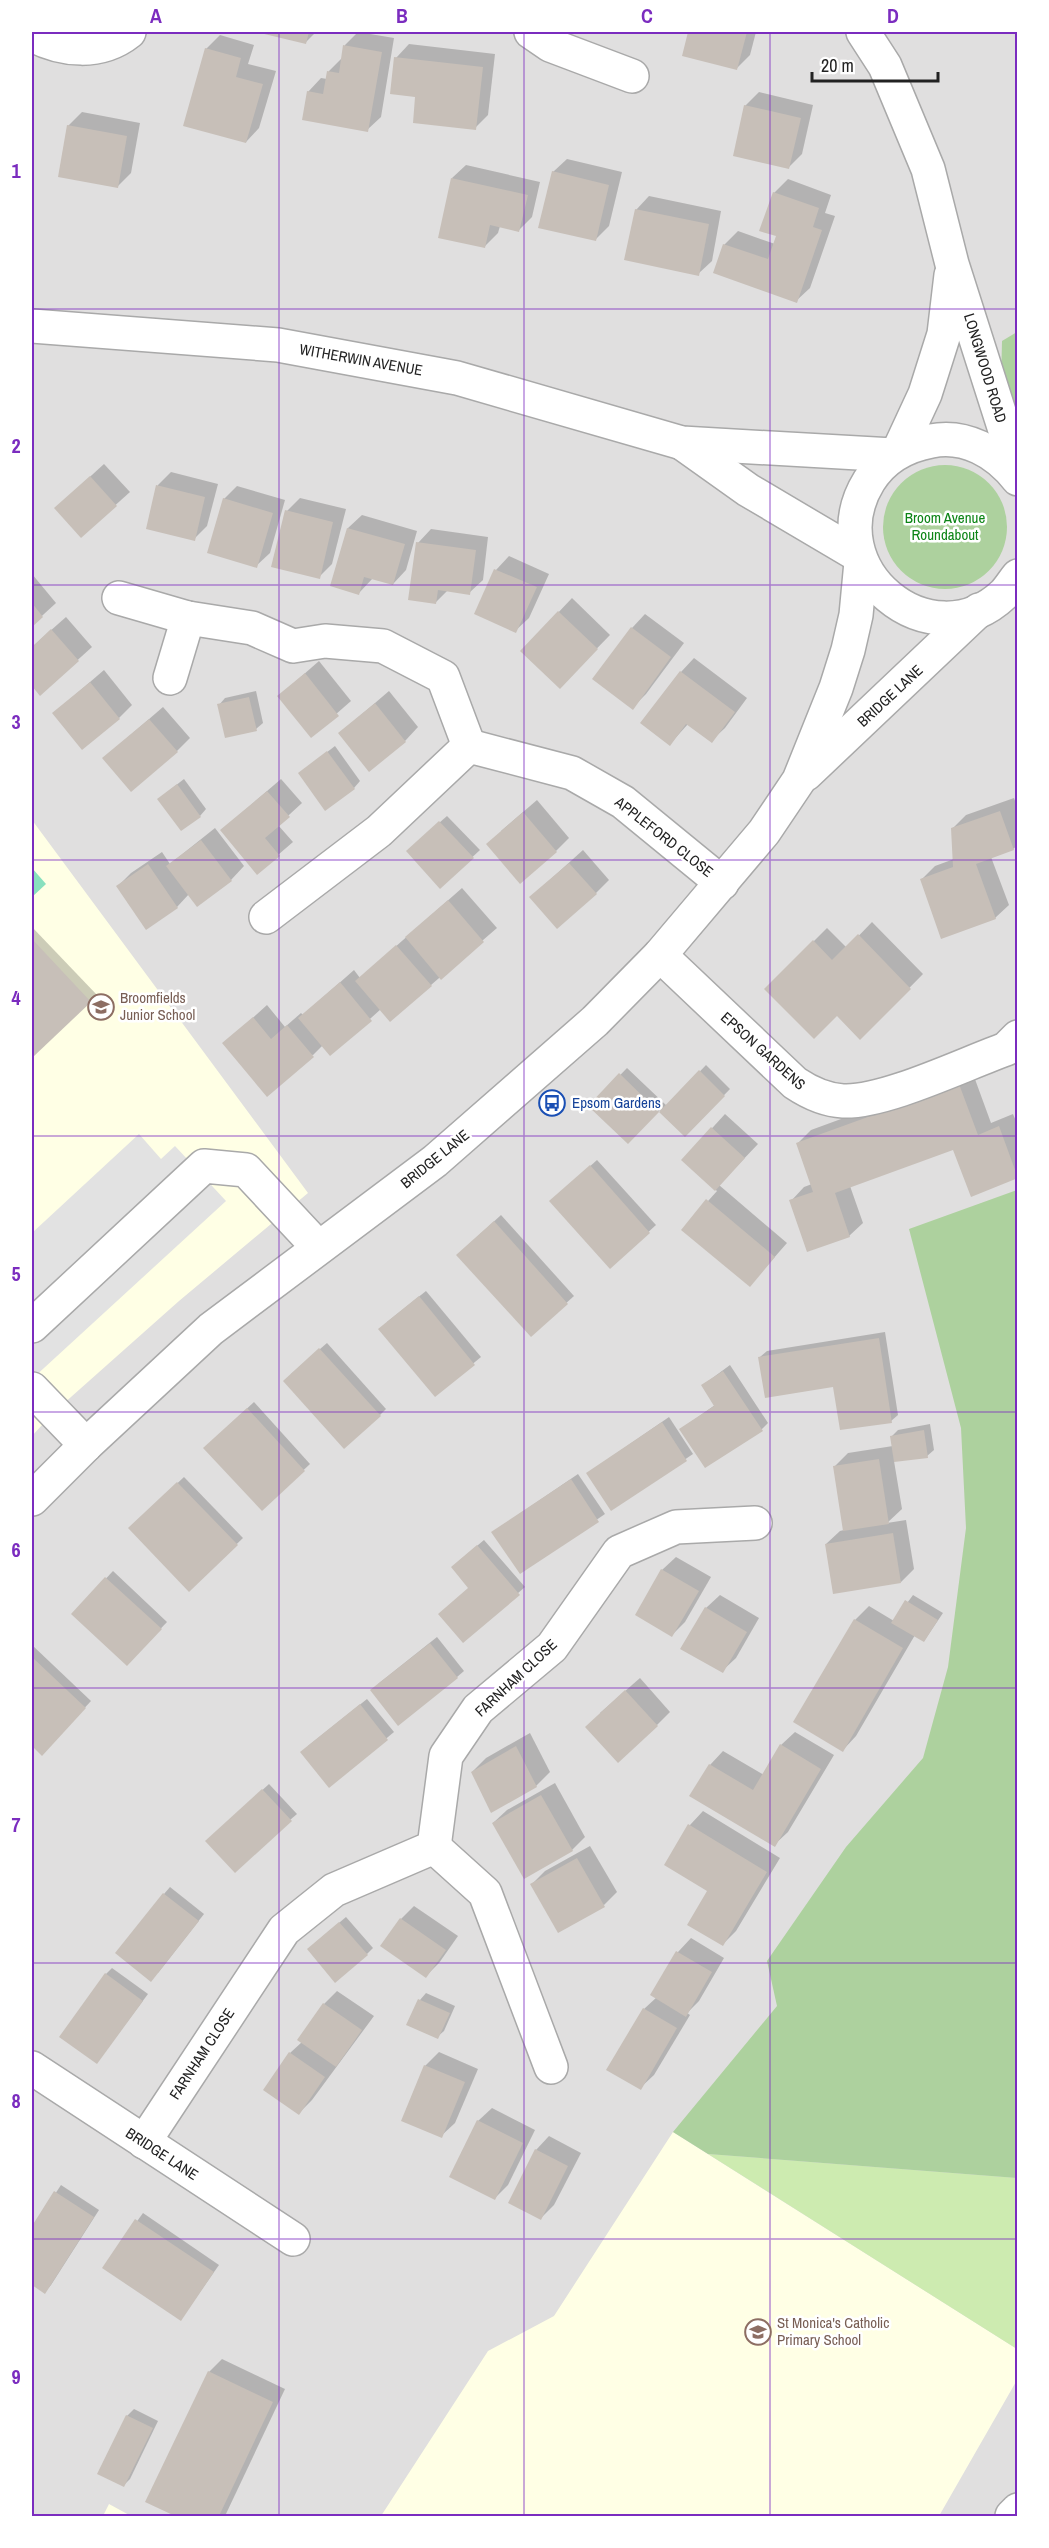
<svg xmlns="http://www.w3.org/2000/svg" width="1049" height="2548" font-family="'Archivo Narrow',sans-serif">
<style>
.residential{fill:#e0dfdf}
.education{fill:#ffffe5}
.grass{fill:#cdebb0}
.forest{fill:#add19e}
.pitch{fill:#88e0be}
.parking{fill:#e2e2e2}
.shadow{fill:#0003}
.building{fill:#c7bfb8}
.lines{fill:none;stroke-linecap:round;stroke-linejoin:round}
.minor-casing{stroke:#a9a9a9;stroke-width:36}
.minor{stroke:#fff;stroke-width:33}
.grid{fill:none;stroke:#7b2cbf;stroke-width:1.5;stroke-opacity:0.55}
.labels{text-anchor:middle;stroke-width:5;stroke-linejoin:round;paint-order:stroke}
.street-label{font-size:15px;fill:#222;stroke:#fff}
.park-label{font-size:15px;fill:#0c8416;stroke:#fff}
.education-label{font-size:15px;fill:#785e54;stroke:#fff;text-anchor:start}
.transit-label{font-size:15px;fill:#164399;stroke:#fff;text-anchor:start}
.neatline{fill:none;stroke:#7b2cbf;stroke-width:2}
.grid-label{font-size:20px;text-anchor:middle;font-weight:bold;fill:#7b2cbf}
</style>
<rect width="100%" height="100%" fill="#f2efe9"/>
<rect class="residential" x="32" y="32" width="985" height="2484"/>
<g class="education">
<polygon points="32,820 308,1193 179,1301 53,1413 32,1436"/>
<polygon points="673,2132 1017,2349 1017,2380 939,2516 381,2516 488,2351 554,2316"/>
<polygon points="109,2504 131,2516 103,2516"/>
</g>
<polygon class="grass" points="708,2154 1017,2178 1017,2349"/>
<g class="forest">
<polygon points="1017,332 1017,422 1001,383 1002,341"/>
<circle cx="945" cy="527" r="62"/>
<polygon points="1017,1190 1017,2178 708,2154 673,2132 777,2006 767,1961 846,1847 923,1758 948,1667 966,1528 961,1428 909,1229"/>
</g>
<polygon class="pitch" points="32,868 46,884 32,897"/>
<polygon class="parking" points="139,1134 161,1159 175,1146 226,1201 32,1379 32,1233"/>
<g class="shadow">
<polygon points="259,32 316,32 306,42"/>
<polygon points="358,32 394,38 381,117 367,130 308,92 321,78 327,79 329,71 343,57 345,45"/>
<polygon points="690,32 756,32 750,55 737,68 684,55"/>
<polygon points="220,35 254,45 248,64 276,71 259,128 246,142 206,49"/>
<polygon points="409,44 495,54 488,115 475,128 417,96 396,58"/>
<polygon points="759,92 813,105 802,154 789,167 745,106"/>
<polygon points="82,112 140,123 131,173 118,186 68,126"/>
<polygon points="567,159 622,172 609,226 595,240 553,172"/>
<polygon points="466,165 540,182 532,217 519,230 500,226 498,233 485,246 452,178"/>
<polygon points="788,179 831,195 825,213 835,216 810,288 796,301 724,245 738,231 775,244 778,236 774,193"/>
<polygon points="649,196 721,211 712,261 698,274 636,210"/>
<polygon points="104,464 130,492 81,536 70,495"/>
<polygon points="171,472 218,484 207,526 194,539 148,528 158,485"/>
<polygon points="237,486 285,500 270,553 256,566 224,499"/>
<polygon points="300,498 346,509 332,564 319,577 287,511"/>
<polygon points="362,515 417,531 406,570 393,584 373,578 359,593 348,528"/>
<polygon points="431,529 488,537 483,580 469,593 448,590 436,602 418,543"/>
<polygon points="509,556 549,574 529,618 515,631 476,613 496,570"/>
<polygon points="32,574 56,603 32,625"/>
<polygon points="572,598 610,635 573,673 522,651"/>
<polygon points="645,614 684,643 646,694 632,708 632,628"/>
<polygon points="66,617 92,647 40,694 32,684 32,647"/>
<polygon points="694,658 747,698 725,728 711,741 688,724 670,744 681,672"/>
<polygon points="319,661 351,701 311,736 279,696"/>
<polygon points="104,670 132,705 119,718 54,713"/>
<polygon points="256,691 263,723 256,729 219,705 225,698"/>
<polygon points="389,691 418,727 405,741 340,733"/>
<polygon points="163,707 190,738 177,751 104,758"/>
<polygon points="335,746 360,781 354,788 300,773"/>
<polygon points="184,779 206,809 200,816 166,793"/>
<polygon points="281,779 302,803 278,825 293,842 257,873 222,830"/>
<polygon points="1014,798 1018,809 1018,845 1013,849 991,857 1009,905 995,918 922,879 935,866 954,859 952,829 966,815"/>
<polygon points="537,800 569,838 556,851 501,831"/>
<polygon points="447,816 480,850 440,887 414,845"/>
<polygon points="215,828 244,866 231,880 189,894 177,907 118,886 131,873 162,852 170,864"/>
<polygon points="583,850 609,880 596,893 531,897"/>
<polygon points="462,888 497,928 431,985 381,1009 331,1054 323,1045 313,1055 224,1044 267,1005 285,1027 301,1013 303,1015 354,970 360,978"/>
<polygon points="872,922 923,974 860,1038 837,1014 766,989 827,928 847,948"/>
<polygon points="32,927 97,995 33,1055 32,1053"/>
<polygon points="706,1065 730,1089 685,1135 660,1110 628,1142 590,1106 627,1068 667,1106"/>
<polygon points="972,1071 991,1123 1013,1114 1018,1126 1018,1177 954,1148 850,1186 863,1223 849,1236 791,1201 804,1187 812,1184 797,1144 811,1130"/>
<polygon points="725,1114 758,1144 719,1185 787,1243 750,1285 683,1229 717,1191 683,1160"/>
<polygon points="597,1160 656,1225 610,1267 558,1195"/>
<polygon points="501,1215 574,1296 531,1335 465,1248"/>
<polygon points="426,1291 481,1357 435,1395 387,1322"/>
<polygon points="885,1332 898,1415 891,1421 835,1386 760,1357 767,1351"/>
<polygon points="327,1343 386,1409 380,1415 291,1374"/>
<polygon points="730,1365 768,1423 762,1429 681,1429 715,1405 703,1385"/>
<polygon points="254,1402 310,1464 262,1509 212,1441"/>
<polygon points="669,1417 693,1454 611,1509 588,1473"/>
<polygon points="930,1424 934,1450 927,1456 894,1461 902,1509 887,1523 906,1520 914,1569 901,1582 826,1544 840,1531 844,1530 835,1466 848,1453 893,1446 892,1436 898,1430"/>
<polygon points="578,1474 605,1514 520,1572 493,1532"/>
<polygon points="184,1477 243,1538 189,1590 130,1528"/>
<polygon points="484,1540 525,1587 463,1641 470,1587 459,1561"/>
<polygon points="676,1557 711,1577 685,1622 672,1635 662,1570"/>
<polygon points="113,1571 167,1622 127,1664 73,1614"/>
<polygon points="720,1595 759,1618 736,1658 722,1671 706,1608"/>
<polygon points="913,1595 943,1613 924,1641 915,1635 856,1736 843,1750 855,1620 869,1606 894,1621"/>
<polygon points="437,1637 464,1671 457,1677 378,1684"/>
<polygon points="32,1645 91,1701 42,1754 32,1744"/>
<polygon points="640,1678 670,1712 657,1725 600,1713"/>
<polygon points="367,1699 394,1732 329,1786 308,1746"/>
<polygon points="795,1732 834,1755 788,1832 774,1845 691,1796 710,1765 723,1751 764,1775 781,1745"/>
<polygon points="530,1733 550,1772 536,1786 492,1811 472,1772 486,1758"/>
<polygon points="555,1783 585,1837 572,1850 493,1823 507,1810"/>
<polygon points="269,1784 297,1814 290,1820 207,1841"/>
<polygon points="703,1811 780,1858 736,1931 723,1944 709,1890 666,1864 690,1825"/>
<polygon points="590,1846 617,1892 604,1905 532,1884 545,1871"/>
<polygon points="170,1887 204,1914 158,1973 164,1894"/>
<polygon points="414,1906 458,1936 439,1963 426,1976 401,1919"/>
<polygon points="346,1917 373,1948 367,1954 315,1943"/>
<polygon points="691,1938 724,1958 699,2001 687,2013 690,2015 654,2075 640,2088 644,2009 657,1997 652,1995 678,1952"/>
<polygon points="112,1968 148,1994 97,2062 106,1974"/>
<polygon points="337,1991 374,2016 312,2100 299,2113 290,2053 302,2042 324,2004"/>
<polygon points="426,1993 455,2006 444,2031 437,2037 408,2024 420,2000"/>
<polygon points="439,2052 478,2069 455,2123 441,2136 403,2120 425,2066"/>
<polygon points="492,2108 535,2130 508,2185 495,2198 478,2121"/>
<polygon points="549,2136 581,2153 554,2205 541,2218 536,2150"/>
<polygon points="61,2185 99,2210 51,2285 45,2292 32,2283 32,2229"/>
<polygon points="143,2213 219,2265 181,2319 104,2267"/>
<polygon points="222,2359 285,2389 225,2516 179,2516 147,2502 209,2372"/>
<polygon points="134,2409 158,2421 130,2479 124,2485 127,2416"/>
</g>
<g class="building">
<polygon points="256,32 309,32 306,44"/>
<polygon points="688,32 747,32 737,70 682,56"/>
<polygon points="343,45 382,52 368,132 302,120 307,91 323,94 327,71 339,73"/>
<polygon points="205,48 241,58 236,77 263,84 246,143 183,126"/>
<polygon points="394,57 483,67 476,130 413,123 415,97 390,94"/>
<polygon points="744,105 801,118 789,169 733,156"/>
<polygon points="67,125 127,136 118,188 58,177"/>
<polygon points="552,171 609,185 596,241 538,228"/>
<polygon points="451,178 528,195 519,232 490,225 485,248 438,238"/>
<polygon points="773,192 819,208 813,227 822,230 797,303 713,273 723,244 768,259 776,236 759,231"/>
<polygon points="635,209 709,224 699,276 624,260"/>
<polygon points="90,476 117,506 81,538 54,508"/>
<polygon points="156,485 205,497 195,541 146,529"/>
<polygon points="223,498 273,513 257,568 207,553"/>
<polygon points="285,510 333,522 320,579 271,567"/>
<polygon points="347,528 405,544 393,585 364,577 359,595 330,586"/>
<polygon points="416,542 476,550 470,595 438,590 436,604 408,600"/>
<polygon points="494,569 537,587 516,633 474,614"/>
<polygon points="32,603 43,617 32,627"/>
<polygon points="558,611 598,649 560,689 520,651"/>
<polygon points="631,627 671,657 633,710 592,679"/>
<polygon points="51,629 79,661 40,696 32,686 32,647"/>
<polygon points="680,671 735,712 712,743 686,724 670,746 640,723"/>
<polygon points="305,673 339,716 311,738 277,696"/>
<polygon points="90,682 120,719 82,750 52,713"/>
<polygon points="249,697 257,731 225,738 217,704"/>
<polygon points="375,703 406,742 369,772 338,733"/>
<polygon points="149,719 178,752 131,792 102,758"/>
<polygon points="327,751 355,789 325,811 298,773"/>
<polygon points="177,784 201,817 181,831 157,799"/>
<polygon points="267,791 290,817 265,838 280,856 257,875 220,830"/>
<polygon points="1000,811 1014,850 976,864 996,919 941,939 920,879 953,867 951,828"/>
<polygon points="523,812 557,852 520,884 486,844"/>
<polygon points="439,821 474,858 440,889 406,851"/>
<polygon points="201,840 232,881 197,907 166,866"/>
<polygon points="569,863 597,894 557,929 529,897"/>
<polygon points="148,864 178,908 146,930 116,886"/>
<polygon points="448,900 484,942 441,980 405,937"/>
<polygon points="858,934 911,989 860,1040 837,1016 814,1039 764,989 813,940 832,960"/>
<polygon points="32,939 91,1002 33,1057 32,1056"/>
<polygon points="396,945 432,986 390,1022 355,981"/>
<polygon points="340,982 372,1021 330,1056 298,1018"/>
<polygon points="253,1017 271,1039 287,1025 314,1057 267,1097 222,1043"/>
<polygon points="699,1070 725,1096 685,1137 659,1112 628,1144 588,1106 619,1073 659,1112"/>
<polygon points="959,1084 978,1135 999,1126 1018,1178 971,1197 953,1150 835,1193 850,1237 807,1252 789,1200 813,1192 796,1143"/>
<polygon points="711,1127 745,1158 715,1191 681,1160"/>
<polygon points="590,1165 650,1233 610,1269 549,1201"/>
<polygon points="706,1199 775,1257 750,1287 681,1230"/>
<polygon points="494,1221 568,1304 531,1337 456,1255"/>
<polygon points="419,1296 475,1365 435,1397 378,1329"/>
<polygon points="879,1338 892,1423 840,1430 833,1387 765,1398 758,1357"/>
<polygon points="319,1348 381,1416 344,1449 283,1381"/>
<polygon points="723,1371 763,1431 705,1468 679,1429 714,1406 701,1385"/>
<polygon points="247,1408 305,1471 262,1511 203,1448"/>
<polygon points="662,1422 687,1461 611,1511 586,1473"/>
<polygon points="924,1430 928,1458 894,1462 890,1436"/>
<polygon points="879,1459 889,1524 843,1531 833,1466"/>
<polygon points="571,1479 599,1522 520,1574 491,1532"/>
<polygon points="177,1482 238,1545 189,1592 128,1528"/>
<polygon points="893,1533 901,1583 833,1594 825,1544"/>
<polygon points="477,1545 520,1595 463,1643 438,1614 468,1588 451,1567"/>
<polygon points="661,1569 699,1591 672,1637 635,1615"/>
<polygon points="105,1577 162,1629 127,1666 71,1614"/>
<polygon points="905,1600 938,1620 924,1642 891,1623"/>
<polygon points="705,1607 747,1632 723,1673 680,1649"/>
<polygon points="854,1619 903,1648 843,1752 793,1722"/>
<polygon points="430,1643 458,1678 398,1726 370,1690"/>
<polygon points="32,1657 86,1708 42,1756 32,1746"/>
<polygon points="625,1690 658,1726 618,1763 585,1727"/>
<polygon points="360,1704 388,1740 329,1788 300,1752"/>
<polygon points="780,1744 821,1769 775,1847 689,1796 709,1764 753,1790"/>
<polygon points="516,1746 537,1787 491,1813 471,1772"/>
<polygon points="262,1789 292,1821 235,1873 205,1841"/>
<polygon points="541,1795 573,1851 524,1879 492,1823"/>
<polygon points="688,1824 767,1872 723,1946 687,1925 707,1891 664,1865"/>
<polygon points="577,1858 605,1907 558,1933 530,1884"/>
<polygon points="163,1893 199,1921 151,1982 115,1953"/>
<polygon points="400,1918 446,1950 426,1978 380,1946"/>
<polygon points="339,1922 368,1955 335,1983 307,1949"/>
<polygon points="676,1951 712,1972 686,2017 650,1995"/>
<polygon points="105,1973 143,2001 97,2064 59,2037"/>
<polygon points="418,1999 450,2013 438,2039 406,2025"/>
<polygon points="323,2003 362,2030 336,2067 297,2040"/>
<polygon points="643,2008 677,2028 641,2090 606,2070"/>
<polygon points="289,2052 325,2077 299,2115 263,2090"/>
<polygon points="424,2065 465,2082 442,2138 401,2121"/>
<polygon points="477,2120 523,2143 495,2200 449,2177"/>
<polygon points="535,2149 568,2166 541,2220 508,2203"/>
<polygon points="54,2191 94,2217 45,2294 32,2285 32,2226"/>
<polygon points="135,2219 214,2272 181,2321 102,2268"/>
<polygon points="208,2371 273,2402 219,2516 175,2516 145,2502"/>
<polygon points="126,2415 153,2428 124,2487 97,2474"/>
</g>
<g class="lines">
<g class="minor-casing">
<g id="minor">
<polyline points="531,32 550,45 632,76"/>
<polyline points="863,32 885,66 928,169 952,264 1018,471"/>
<path d="M 32,35 C 63,51 100,55 129,32"/>
<polyline points="32,326 278,345 457,378 682,443 893,455"/>
<polyline points="682,443 748,490 858,555"/>
<polyline points="899,450 925,394 944,334 951,275"/>
<path d="M 1018,479 C 997,452 965,434 931,441 C 904,446 883,458 869,481 C 815,568 930,664 1004,594 C 1009,589 1013,582 1018,576"/>
<polyline points="119,598 188,618 252,628 293,646 325,641 383,646 443,677 469,746"/>
<polyline points="170,678 188,618"/>
<polyline points="806,774 979,610"/>
<polyline points="266,917 379,831 469,746 572,773 623,802 722,883"/>
<path d="M 660,955 L 795,1083 C 810,1093 825,1100 843,1101 C 884,1103 964,1064 1006,1049 L 1018,1037"/>
<polyline points="32,1326 204,1166 246,1170 318,1247"/>
<polyline points="32,1389 86,1445"/>
<polyline points="32,1499 86,1445 211,1329 435,1161 595,1021 660,955 764,832 799,780 836,688 848,650 856,615 861,562"/>
<polyline points="434,1847 485,1893 551,2067"/>
<polyline points="32,2068 293,2239"/>
<polyline points="144,2142 284,1930 334,1890 434,1847 446,1756 478,1709 552,1647 619,1552 676,1527 755,1523"/>
<polyline points="1012,2516 1018,2510"/>
</g>
</g>
<use href="#minor" class="minor"/>
</g>
<path class="grid" d="M 279,32 L 279,2516M 524,32 L 524,2516M 770,32 L 770,2516M 32,309 L 1018,309M 32,585 L 1018,585M 32,860 L 1018,860M 32,1136 L 1018,1136M 32,1412 L 1018,1412M 32,1688 L 1018,1688M 32,1963 L 1018,1963M 32,2239 L 1018,2239"/>
<defs>
<g id="school-ring" transform="scale(1.35)"><circle r="9.5" fill="#fff" stroke="#8d6e63" stroke-width="1.5"/><path d="M0-5L7-2L0 1L-7-2ZM-4 1L0 2.5L4 1V4Q0 6-4 4Z" fill="#8d6e63"/></g>
<g id="bus-ring" transform="scale(1.35)"><circle r="9.5" fill="#fff" stroke="#1a4fb4" stroke-width="1.5"/><path d="M-5-6H5V4H4V6H2V4H-2V6H-4V4H-5ZM-3.5-4V0h7V-4ZM-3.5 1.2v1.5H-2V1.2ZM2 1.2v1.5H3.5V1.2Z" fill="#1a4fb4"/></g>
</defs>
<g fill-rule="evenodd">
<use href="#school-ring" x="101" y="1007"/>
<use href="#bus-ring" x="552" y="1103"/>
<use href="#school-ring" x="758" y="2332"/>
</g>
<g class="labels">
<g class="street-label">
<text transform="translate(361 360) rotate(10)" y="5">WITHERWIN AVENUE</text>
<text transform="translate(985 368) rotate(73)" y="5">LONGWOOD ROAD</text>
<text transform="translate(890 696) rotate(-43)" y="5">BRIDGE LANE</text>
<text transform="translate(664 837) rotate(38)" y="5">APPLEFORD CLOSE</text>
<text transform="translate(763 1051) rotate(42)" y="5">EPSON GARDENS</text>
<text transform="translate(435 1159) rotate(-39)" y="5">BRIDGE LANE</text>
<text transform="translate(516 1678) rotate(-43)" y="5">FARNHAM CLOSE</text>
<text transform="translate(202 2054) rotate(-57)" y="5">FARNHAM CLOSE</text>
<text transform="translate(162 2154) rotate(33)" y="5">BRIDGE LANE</text>
</g>
<g class="park-label">
<text x="945" y="523">Broom Avenue<tspan x="945" dy="17">Roundabout</tspan></text>
</g>
<g class="education-label">
<text x="120" y="1003">Broomfields<tspan x="120" dy="17">Junior School</tspan></text>
<text x="777" y="2328">St Monica's Catholic<tspan x="777" dy="17">Primary School</tspan></text>
</g>
<g class="transit-label">
<text x="572" y="1108">Epsom Gardens</text>
</g>
</g>
<rect width="1049" height="2548" fill="none" stroke="#ffffff" stroke-width="66"/>
<path d="M812 72v9h126v-9" fill="none" stroke="#222222" stroke-width="3"/>
<text x="821" y="72" font-size="18" fill="#222222" stroke="#ffffff" stroke-width="4.5" paint-order="stroke">20 m</text>
<rect x="33" y="33" width="983" height="2482" class="neatline"/>
<g class="grid-label">
<text x="156" y="23">A</text>
<text x="402" y="23">B</text>
<text x="647" y="23">C</text>
<text x="893" y="23">D</text>
<text x="16" y="178">1</text>
<text x="16" y="453">2</text>
<text x="16" y="729">3</text>
<text x="16" y="1005">4</text>
<text x="16" y="1281">5</text>
<text x="16" y="1557">6</text>
<text x="16" y="1832">7</text>
<text x="16" y="2108">8</text>
<text x="16" y="2384">9</text>
</g>
</svg>
